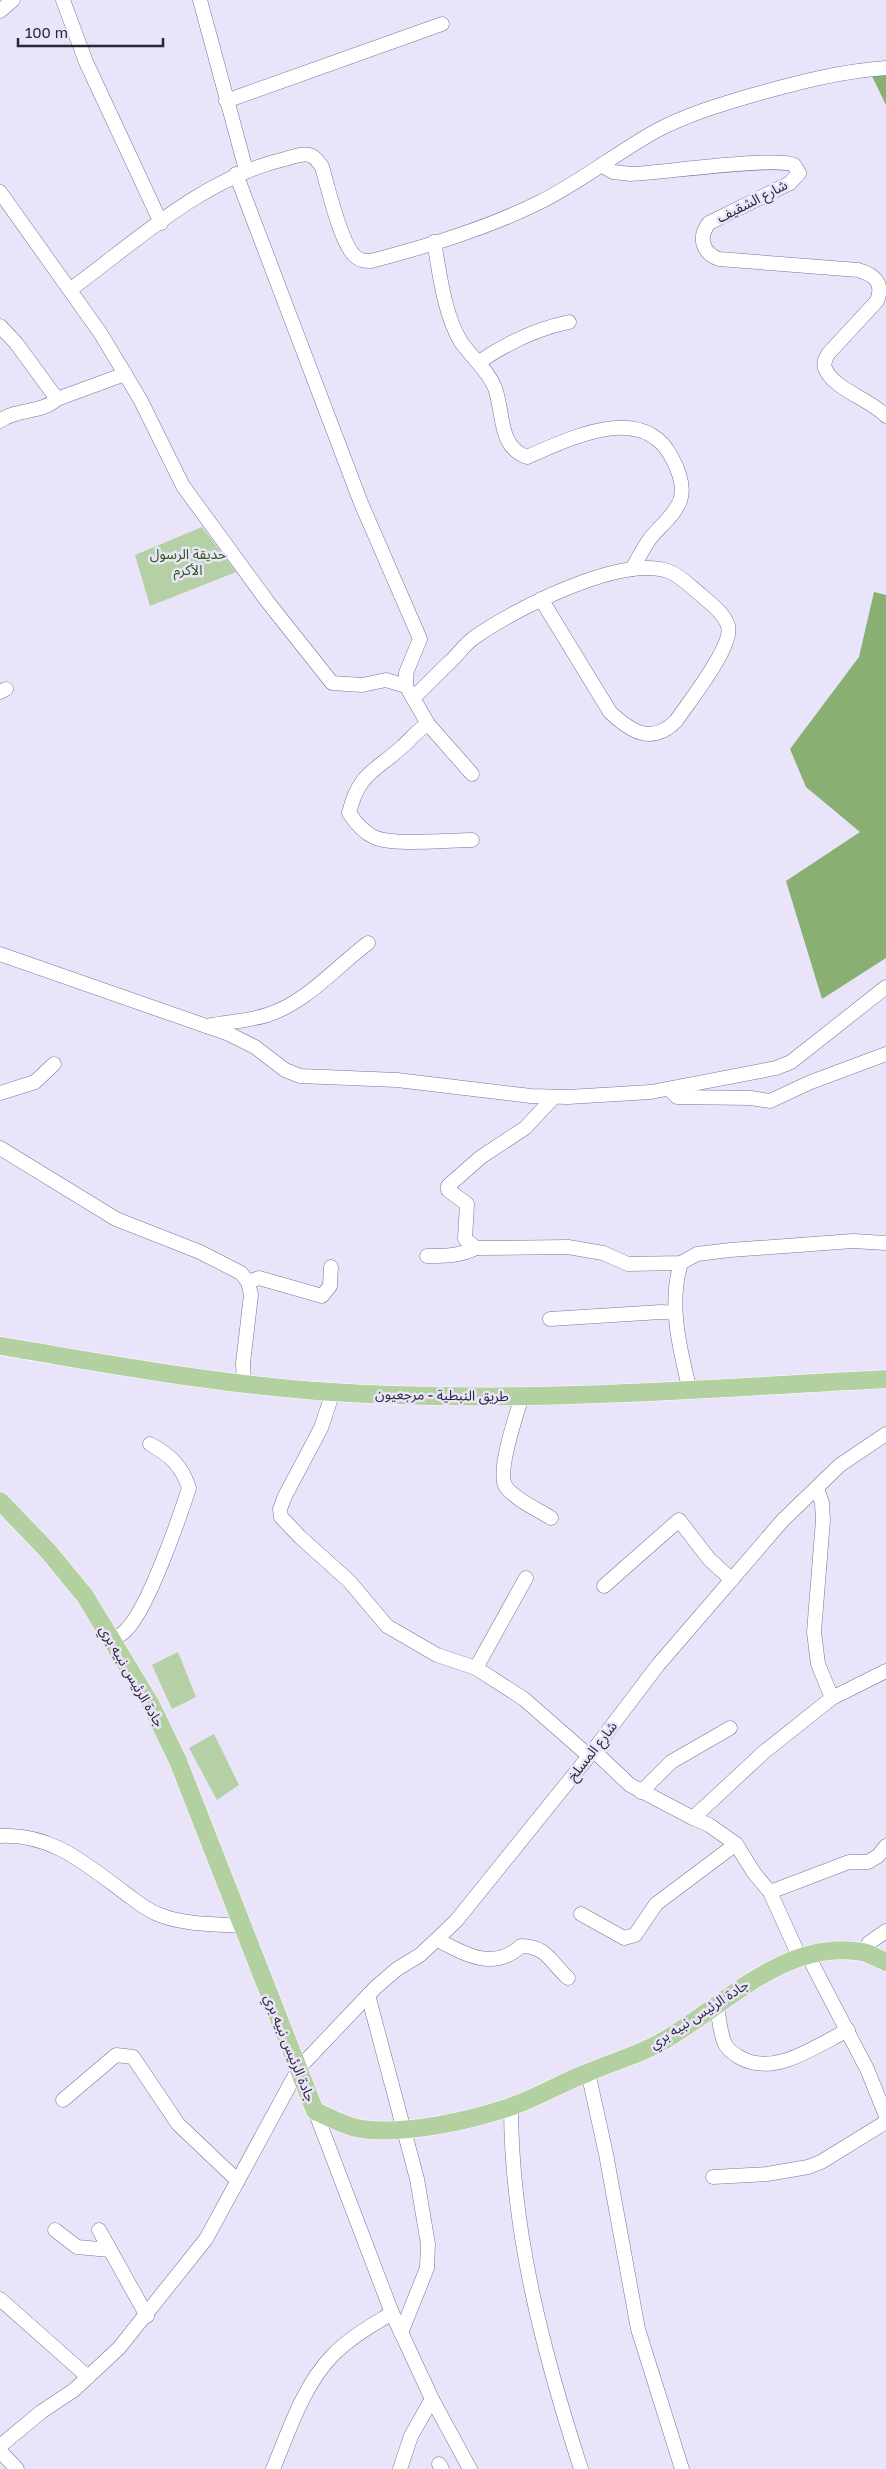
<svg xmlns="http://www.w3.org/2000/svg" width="886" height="2469" font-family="'Golos Text','Noto Sans Arabic',sans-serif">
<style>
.green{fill:#b5d0a5}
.forest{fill:#89af72}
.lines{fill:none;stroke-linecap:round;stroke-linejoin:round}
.minor-casing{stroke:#7c7494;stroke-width:15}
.major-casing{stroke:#fff;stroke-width:19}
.minor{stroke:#fff;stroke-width:14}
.major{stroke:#b3d0a1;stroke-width:18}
.labels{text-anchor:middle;stroke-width:5;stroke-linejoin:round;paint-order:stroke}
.street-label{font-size:14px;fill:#2b2734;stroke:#e9e4f9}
.park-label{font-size:14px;fill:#335617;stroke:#e9e4f9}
</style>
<rect width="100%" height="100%" fill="#e9e4f9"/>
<g class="green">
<polygon points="202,527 236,572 150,606 135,555"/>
<polygon points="178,1652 196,1697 172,1709 152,1665"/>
<polygon points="214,1734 239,1785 217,1800 189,1748"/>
</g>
<g class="forest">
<polygon points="886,67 886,105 868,68"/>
<polygon points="874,592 886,595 886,958 822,999 786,881 860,832 806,787 790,749 859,657"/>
</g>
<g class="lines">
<g class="minor-casing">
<g id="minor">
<polyline points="63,0 86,62 161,223"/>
<polyline points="200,0 246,170"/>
<polyline points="0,11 13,0"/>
<polyline points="226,101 442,24"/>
<path d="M 601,165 L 613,172 L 631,174 C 660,173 776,156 794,165 L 799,173 L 790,183 L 709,223 C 698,237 702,253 719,259 L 858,270 C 875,275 884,283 877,301 L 828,354 C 826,358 823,363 825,368 C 832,388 871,400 886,416"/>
<polyline points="0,192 101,334 140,399 183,486 267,601 332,683 362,685 386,680 406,686 406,673 420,639 361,503 236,174"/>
<path d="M 434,242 C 440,275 444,314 461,342 C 472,358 488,370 495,388 C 504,413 498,447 527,457 C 569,439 643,401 672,458 C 679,471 685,487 680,501 C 673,518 659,526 649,540 C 643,549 637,560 632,569"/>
<path d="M 71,289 C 138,240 203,178 285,159 C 293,157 304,152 312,156 C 316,158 319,163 322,167 C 328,187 341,246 356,257 C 361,261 365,261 371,261 C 428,246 485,229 538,203 C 579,183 615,154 654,132 C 685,115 719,105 753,95 C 796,83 841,71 886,68"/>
<path d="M 0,326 L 16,343 L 57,399 C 41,414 16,408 0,421"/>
<path d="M 479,362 C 507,343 535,329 569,322"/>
<polyline points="57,399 125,374"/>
<path d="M 409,691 L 428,724 C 417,730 411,739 402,747 C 374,772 359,773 349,813 C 355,822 363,832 374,837 C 391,846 450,840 472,840"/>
<polyline points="0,692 6,689"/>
<path d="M 413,698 C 426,686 438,673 451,661 C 459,653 466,643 475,637 C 515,609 620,555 668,571 C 680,575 691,587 701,595 C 711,604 724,613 728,626 C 734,646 688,703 676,721 C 652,745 631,732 610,712 L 541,599"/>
<polyline points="428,724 472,774"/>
<polyline points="0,954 229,1034 255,1047 285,1070 300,1076 397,1080 531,1096 568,1097 651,1092 776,1068 791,1062 886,987"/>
<path d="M 206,1026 C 226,1022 248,1021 267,1015 C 306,1003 336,967 368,943"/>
<polyline points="669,1089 677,1097 751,1098 770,1101 811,1082 886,1054"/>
<polyline points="0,1093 35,1082 54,1064"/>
<polyline points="554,1097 525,1128 481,1157 448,1186 448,1190 467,1204 465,1239 476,1248 568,1247 603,1253 628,1264 681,1263 697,1254 730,1250 853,1241 886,1243"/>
<polyline points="0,1148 116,1219 200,1252 241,1273 248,1282 251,1295 243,1363 244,1384"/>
<path d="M 427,1256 C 445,1256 460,1256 476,1248"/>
<path d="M 681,1263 C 668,1304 680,1350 690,1391"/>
<polyline points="248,1282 259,1278 322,1296 330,1286 331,1267"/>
<polyline points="550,1319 661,1312 675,1313"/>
<polyline points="333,1392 321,1428 285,1496 280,1509 281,1517 300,1537 349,1581 387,1626 437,1655 476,1668"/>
<path d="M 522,1396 C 517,1413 496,1473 506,1487 C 516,1500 537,1509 551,1518"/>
<polyline points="817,1489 822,1503 823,1520 814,1632 818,1664 832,1698"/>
<polyline points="526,1578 476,1668 524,1699 589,1756"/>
<polyline points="604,1586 679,1520 709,1559 732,1580"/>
<path d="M 112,1640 C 117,1637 123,1634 127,1629 C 148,1608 179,1519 189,1488 C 182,1466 170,1455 150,1444"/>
<polyline points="593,1750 630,1785 693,1818 764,1752 832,1698 886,1671"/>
<polyline points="641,1792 671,1762 730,1728"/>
<polyline points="693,1818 709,1825 736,1844 754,1873 770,1892 800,1958"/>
<path d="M 0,1836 C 51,1833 86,1864 125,1893 C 135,1900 147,1911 160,1915 C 185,1925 216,1924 243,1926"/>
<polyline points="770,1892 849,1862 868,1862 878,1856 886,1846"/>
<polyline points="581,1914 624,1938 635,1935 656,1904 736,1844"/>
<path d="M 438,1940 C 466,1955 494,1971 521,1946 C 547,1946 551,1963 568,1978"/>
<polyline points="864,1952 869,1943 886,1931"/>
<polyline points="807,1954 867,2069 886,2116"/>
<polyline points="368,1995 417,2179 428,2244 427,2268 401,2333"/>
<path d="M 717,2006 C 719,2018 720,2033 725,2044 C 728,2050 734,2054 739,2057 C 774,2078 817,2045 848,2030"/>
<polyline points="588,2072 606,2154 638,2329 682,2469"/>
<polyline points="63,2100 116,2055 133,2057 178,2124 238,2181"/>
<path d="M 511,2106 C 511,2230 543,2352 581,2469"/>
<polyline points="315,2111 392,2313 432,2399 470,2469"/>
<polyline points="713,2177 767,2174 808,2167 821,2162 886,2122"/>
<polyline points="55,2230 77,2247 110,2250"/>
<polyline points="99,2230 147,2316"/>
<polyline points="0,2299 88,2377"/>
<polyline points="0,2446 41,2412 74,2390 119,2348 206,2239 299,2068 376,1987 397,1969 420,1955 456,1921 589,1756 658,1665 783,1520 840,1465 886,1434"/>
<polyline points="0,2451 17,2469"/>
<polyline points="439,2464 442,2469"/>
<path d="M 273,2469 C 289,2431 303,2386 332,2356 C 349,2338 371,2326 392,2313"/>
<polyline points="400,2469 411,2436 432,2399"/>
</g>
</g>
<g class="major-casing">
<g id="major">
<path d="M 0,1346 C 110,1364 220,1385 332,1392 C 516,1404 702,1389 886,1379"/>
<path d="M 0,1501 L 48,1551 L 85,1596 L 151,1705 L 178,1761 L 315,2111 C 329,2117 346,2127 361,2129 C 406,2135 468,2121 510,2107 C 536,2098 561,2083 587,2073 C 612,2062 639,2055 663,2041 C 724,2006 786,1938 862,1952 C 870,1953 878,1959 886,1962"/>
</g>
</g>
<use href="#minor" class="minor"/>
<use href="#major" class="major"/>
</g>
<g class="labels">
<g class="street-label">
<text transform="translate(752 201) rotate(-27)" y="5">شارع الشقيف</text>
<text transform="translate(442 1395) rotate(1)" y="5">طريق النبطية - مرجعيون</text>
<text transform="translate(132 1676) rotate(60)" y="5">جادة الرئيس نبيه بري</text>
<text transform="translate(592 1751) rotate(-52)" y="5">شارع المسلخ</text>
<text transform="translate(699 2014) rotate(-33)" y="5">جادة الرئيس نبيه بري</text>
<text transform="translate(290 2048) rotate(68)" y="5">جادة الرئيس نبيه بري</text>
</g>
<g class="park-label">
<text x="188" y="559">حديقة الرسول<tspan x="188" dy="16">الأكرم</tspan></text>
</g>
</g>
<path d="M18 38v8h145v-8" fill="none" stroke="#2b2734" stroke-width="2.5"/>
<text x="25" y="38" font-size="15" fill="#2b2734" stroke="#e9e4f9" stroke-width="4" paint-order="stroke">100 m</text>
</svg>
